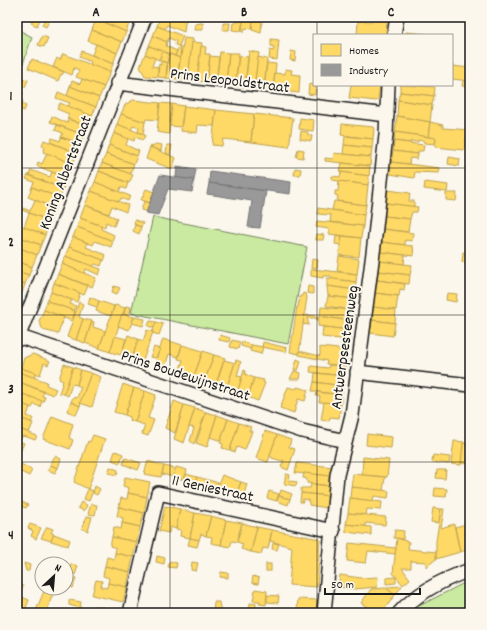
<svg xmlns="http://www.w3.org/2000/svg" width="487" height="630" font-family="Dekko,sans-serif">
<style>
.green{fill:#cbeaa1;stroke:#74835e}
.homes{fill:#ffd966;stroke:#bba050}
.industry{fill:#999;stroke:#747474}
.lines{fill:none;stroke-linecap:round;stroke-linejoin:round}
.street-casing{stroke:#1c1c1c;stroke-width:16}
.street{stroke:#fbf7ec;stroke-width:13}
.grid{fill:none;stroke:#1c1c1c;stroke-width:1;stroke-opacity:0.55}
.labels{text-anchor:middle;stroke-width:4;stroke-linejoin:round;paint-order:stroke}
.street-label{font-size:16px;fill:#1c1c1c;stroke:#fbf7ec}
.neatline{fill:none;stroke:#1c1c1c;stroke-width:1.5}
.grid-label{font-size:13px;text-anchor:middle;font-weight:bold;fill:#1c1c1c}
</style>
<rect width="100%" height="100%" fill="#fbf7ec"/>
<filter id="ink" filterUnits="userSpaceOnUse"><feTurbulence type="fractalNoise" baseFrequency=".025" numOctaves="2"/><feDisplacementMap in="SourceGraphic" scale="8" xChannelSelector="R" yChannelSelector="G"/><feConvolveMatrix kernelMatrix="1 2 1 2 8 2 1 2 1" color-interpolation-filters="sRGB"/></filter>
<g filter="url(#ink)">
<g class="green">
<polygon points="17,29 32,37 17,82"/>
<polygon points="153,217 307,247 288,344 131,313"/>
<polygon points="470,580 470,613 412,613 417,607"/>
</g>
<g class="homes">
<polygon points="34,17 41,17 37,26 31,23"/>
<polygon points="46,17 51,17 46,27 42,25"/>
<polygon points="97,17 121,17 130,21 126,32 96,19"/>
<polygon points="160,17 171,17 185,23 184,32 167,25 165,29 157,26"/>
<polygon points="171,17 187,17 185,23"/>
<polygon points="96,19 126,32 122,42 92,30"/>
<polygon points="243,21 253,21 252,29 245,28 244,32 242,32"/>
<polygon points="243,21 241,31 232,30 233,23"/>
<polygon points="262,21 261,33 252,30 253,21"/>
<polygon points="358,21 387,21 386,35 357,35"/>
<polygon points="200,23 203,23 203,30 194,30 195,24"/>
<polygon points="223,23 230,23 229,30 223,30"/>
<polygon points="157,26 183,36 179,46 175,45 176,41 169,38 167,42 153,36"/>
<polygon points="92,30 122,42 117,53 88,41"/>
<polygon points="406,32 427,34 427,35 406,35"/>
<polygon points="42,36 48,38 44,47 38,45"/>
<polygon points="153,36 167,42 166,46 177,51 175,56 149,46"/>
<polygon points="184,38 193,39 188,80 177,79"/>
<polygon points="271,39 279,40 277,60 269,59 270,50 273,51 274,47 271,46"/>
<polygon points="192,42 202,43 197,81 188,80"/>
<polygon points="96,44 117,53 113,64 92,55"/>
<polygon points="149,46 163,51 159,60 145,54"/>
<polygon points="179,46 181,47 180,58 175,56"/>
<polygon points="201,46 206,47 205,54 210,54 207,82 197,81"/>
<polygon points="82,51 113,64 110,72 90,65 91,62 79,57"/>
<polygon points="163,51 169,54 167,63 159,60"/>
<polygon points="249,51 259,53 254,88 245,87"/>
<polygon points="291,51 296,52 295,61 290,60"/>
<polygon points="220,52 229,53 226,85 216,83"/>
<polygon points="229,53 239,53 235,86 226,85"/>
<polygon points="63,54 110,72 104,87 76,77 79,70 74,68 72,75 53,67 57,58 60,60"/>
<polygon points="145,54 155,58 152,66 158,67 158,77 145,76 140,67"/>
<polygon points="169,54 180,58 177,79 166,78"/>
<polygon points="210,56 219,57 216,83 207,82"/>
<polygon points="239,56 248,57 245,87 235,86"/>
<polygon points="258,57 267,59 264,89 254,88"/>
<polygon points="32,59 64,72 62,75 61,74 58,81 28,68"/>
<polygon points="161,61 167,63 166,78 158,77 159,64 161,65"/>
<polygon points="267,63 276,64 273,90 264,89"/>
<polygon points="452,66 470,68 470,81 452,79"/>
<polygon points="285,69 292,70 291,74 300,75 299,93 273,90 275,73 285,74"/>
<polygon points="24,79 28,80 25,87 23,86 23,88 20,87"/>
<polygon points="82,79 104,87 99,98 70,86 72,81 80,84"/>
<polygon points="463,81 470,81 470,87 462,86"/>
<polygon points="309,84 316,85 315,95 308,94"/>
<polygon points="351,85 380,85 378,100 376,101 349,98"/>
<polygon points="400,85 435,87 434,96 400,92"/>
<polygon points="70,86 99,98 96,107 67,96"/>
<polygon points="18,91 23,93 20,100 17,98"/>
<polygon points="58,92 96,107 92,116 68,106 70,103 56,98"/>
<polygon points="400,92 434,96 432,105 398,100"/>
<polygon points="17,98 23,101 22,104 26,106 24,111 17,108"/>
<polygon points="133,100 160,103 158,120 146,119 145,122 121,114 125,105"/>
<polygon points="398,100 432,105 430,122 397,116"/>
<polygon points="60,103 92,116 88,127 67,118 69,114 57,109"/>
<polygon points="160,103 172,104 169,134 157,132"/>
<polygon points="172,104 184,106 181,127 170,126"/>
<polygon points="184,106 216,110 214,126 198,125 197,133 181,131"/>
<polygon points="216,110 254,114 251,142 223,139 222,146 212,145"/>
<polygon points="121,114 145,122 143,134 138,132 139,128 133,126 131,130 117,124"/>
<polygon points="254,114 293,118 289,147 251,142"/>
<polygon points="52,116 67,123 68,119 88,127 84,135 50,122"/>
<polygon points="397,116 430,122 428,137 395,132"/>
<polygon points="300,118 314,120 313,131 299,129"/>
<polygon points="430,122 443,125 443,128 470,130 470,139 466,138 464,150 435,147 436,138 428,137"/>
<polygon points="117,124 145,135 143,140 135,137 134,141 114,133"/>
<polygon points="342,124 373,127 374,129 373,139 341,135"/>
<polygon points="57,125 84,135 81,144 61,137 63,133 55,130"/>
<polygon points="301,131 308,132 308,135 312,136 311,141 300,139"/>
<polygon points="395,132 436,138 435,144 424,143 424,141 418,140 418,142 411,141 410,143 394,141"/>
<polygon points="114,133 128,139 126,145 139,151 137,156 109,145"/>
<polygon points="345,136 373,139 372,148 344,145"/>
<polygon points="61,137 81,144 77,153 50,142 52,138 60,141"/>
<polygon points="44,140 77,153 73,164 43,152 45,147 42,145"/>
<polygon points="394,141 424,145 423,151 418,151 418,154 393,151"/>
<polygon points="156,144 162,145 161,151 150,147"/>
<polygon points="109,145 137,156 134,164 106,154"/>
<polygon points="167,145 172,145 170,155 166,153"/>
<polygon points="344,145 372,148 371,157 343,154"/>
<polygon points="150,147 176,158 172,169 146,159"/>
<polygon points="298,149 304,150 303,158 296,157"/>
<polygon points="393,151 418,154 417,159 410,158 409,164 391,162"/>
<polygon points="47,153 73,164 67,178 37,166 38,162 42,164"/>
<polygon points="334,153 371,157 370,166 325,161 325,158 333,159"/>
<polygon points="106,154 134,164 130,174 102,163"/>
<polygon points="449,157 460,159 459,166 448,164"/>
<polygon points="391,162 440,168 439,173 415,172 414,178 390,174"/>
<polygon points="102,163 133,175 129,183 99,171"/>
<polygon points="342,163 370,166 369,176 340,172"/>
<polygon points="295,168 301,169 300,175 294,175"/>
<polygon points="31,170 44,175 50,177 52,172 67,178 63,189 29,175"/>
<polygon points="99,171 128,183 126,189 121,187 119,192 95,182"/>
<polygon points="341,172 369,176 368,185 332,180 332,176 340,177"/>
<polygon points="28,175 63,189 60,198 32,187 34,182 26,179"/>
<polygon points="339,181 368,185 366,205 337,201 338,196 335,195 335,191 338,191"/>
<polygon points="95,182 130,196 128,201 121,198 119,202 91,191"/>
<polygon points="425,182 448,185 447,192 424,189"/>
<polygon points="32,187 60,198 55,208 28,197"/>
<polygon points="146,189 154,192 150,203 141,200"/>
<polygon points="388,190 410,193 409,201 414,201 414,207 386,203"/>
<polygon points="91,191 128,205 126,212 112,206 109,214 85,205"/>
<polygon points="446,193 457,193 456,201 446,200"/>
<polygon points="35,200 55,208 50,221 22,210 23,208 30,211"/>
<polygon points="144,201 150,203 147,212 141,210"/>
<polygon points="334,201 366,205 364,215 332,210"/>
<polygon points="386,203 418,207 417,212 412,212 410,219 385,216"/>
<polygon points="85,205 117,218 114,226 106,222 105,227 80,218"/>
<polygon points="318,208 364,215 363,226 330,222 331,215 318,214"/>
<polygon points="29,213 50,221 45,235 24,227"/>
<polygon points="385,216 410,219 408,232 383,229"/>
<polygon points="80,218 102,226 101,229 114,235 112,241 77,227"/>
<polygon points="135,220 143,223 141,227 134,224"/>
<polygon points="317,221 363,226 361,238 329,234 329,229 316,227"/>
<polygon points="17,224 45,235 41,245 17,236"/>
<polygon points="135,225 141,227 139,234 133,231"/>
<polygon points="77,227 113,241 111,247 95,241 93,245 73,237"/>
<polygon points="383,229 413,233 412,241 405,240 405,245 381,242"/>
<polygon points="316,234 324,235 323,240 316,240"/>
<polygon points="336,235 342,236 341,245 335,244"/>
<polygon points="17,236 41,245 37,255 17,247"/>
<polygon points="342,236 361,238 359,257 339,255"/>
<polygon points="73,237 88,243 86,247 106,255 104,261 69,247"/>
<polygon points="381,242 413,246 414,256 380,252"/>
<polygon points="69,247 103,260 101,266 95,264 93,266 65,256"/>
<polygon points="20,248 37,255 32,267 17,261"/>
<polygon points="380,252 405,255 404,264 379,261"/>
<polygon points="463,252 470,253 470,263 462,262"/>
<polygon points="65,256 101,269 99,275 86,269 84,274 62,264"/>
<polygon points="339,256 359,259 357,274 337,271"/>
<polygon points="312,259 318,260 317,268 311,268"/>
<polygon points="17,261 32,267 29,275 17,271"/>
<polygon points="379,261 412,265 410,275 378,271"/>
<polygon points="62,264 96,278 92,287 58,274"/>
<polygon points="311,269 357,274 356,282 331,279 331,276 323,276 323,278 311,276"/>
<polygon points="17,271 29,275 25,284 17,281"/>
<polygon points="378,271 410,275 409,284 377,280"/>
<polygon points="58,274 88,286 84,295 54,283"/>
<polygon points="327,278 356,282 355,290 327,286"/>
<polygon points="377,280 405,284 404,290 400,289 399,296 375,293"/>
<polygon points="17,281 25,284 22,293 17,291"/>
<polygon points="54,283 80,293 77,302 51,292"/>
<polygon points="114,286 120,288 117,294 112,292"/>
<polygon points="308,286 313,287 313,294 307,293"/>
<polygon points="327,286 355,290 354,299 328,296"/>
<polygon points="17,291 22,293 18,302 17,302"/>
<polygon points="51,292 72,300 70,304 76,306 74,311 47,301"/>
<polygon points="303,293 306,294 307,297 299,354 290,352 297,307 298,307 300,296 302,296"/>
<polygon points="375,293 398,296 396,310 373,307"/>
<polygon points="447,293 457,294 456,302 446,300"/>
<polygon points="328,296 354,299 352,310 326,306"/>
<polygon points="90,297 99,301 97,307 88,304"/>
<polygon points="47,301 75,311 72,321 44,310"/>
<polygon points="99,301 114,306 111,316 96,311"/>
<polygon points="79,302 83,304 79,317 83,319 76,340 67,337"/>
<polygon points="115,305 125,308 110,352 99,348"/>
<polygon points="126,306 131,307 129,316 124,314"/>
<polygon points="321,307 352,310 351,321 320,316"/>
<polygon points="373,307 396,310 395,323 372,320"/>
<polygon points="44,310 64,317 58,334 43,330 39,321"/>
<polygon points="122,314 134,317 129,330 118,326"/>
<polygon points="304,315 318,316 317,320 316,318 307,318 309,325 303,324"/>
<polygon points="319,316 351,321 350,330 318,326"/>
<polygon points="134,317 145,319 143,326 132,323"/>
<polygon points="83,319 92,321 85,343 76,340"/>
<polygon points="372,320 395,323 393,336 370,333"/>
<polygon points="92,321 94,322 93,327 105,331 99,348 85,343"/>
<polygon points="150,321 156,322 154,328 148,326"/>
<polygon points="156,322 163,324 159,335 152,333"/>
<polygon points="323,327 350,330 349,340 322,337"/>
<polygon points="147,330 153,332 142,363 132,359 138,339 143,341"/>
<polygon points="128,335 138,339 132,359 121,355"/>
<polygon points="220,335 230,338 229,342 219,340"/>
<polygon points="115,336 126,339 121,355 110,352"/>
<polygon points="163,339 182,345 178,357 169,354 164,370 154,366"/>
<polygon points="232,340 240,342 238,349 230,347"/>
<polygon points="242,342 252,345 251,349 241,346"/>
<polygon points="263,342 287,348 286,352 262,347"/>
<polygon points="182,345 203,351 193,379 178,375 183,360 178,359"/>
<polygon points="252,345 263,347 261,354 250,351"/>
<polygon points="154,347 160,349 156,358 150,357"/>
<polygon points="320,347 347,350 346,366 326,364 327,361 299,355 299,351 320,356"/>
<polygon points="203,351 214,355 204,383 193,379"/>
<polygon points="33,354 50,361 48,365 44,363 40,375 21,368 24,358"/>
<polygon points="214,355 225,358 215,387 204,383"/>
<polygon points="297,359 301,361 299,368 298,370 294,370"/>
<polygon points="224,360 235,363 226,390 215,387"/>
<polygon points="236,360 241,362 237,376 242,377 237,394 226,390"/>
<polygon points="64,364 73,367 64,394 59,393 63,381 59,379"/>
<polygon points="329,365 346,366 344,376 310,372 311,366 328,368"/>
<polygon points="73,367 81,370 77,385 72,384 68,396 64,394"/>
<polygon points="21,368 36,373 34,378 19,372"/>
<polygon points="81,370 91,373 80,406 71,402 73,397 77,398 79,392 81,387 77,385"/>
<polygon points="244,370 246,371 245,374 254,378 248,397 237,394"/>
<polygon points="294,371 301,373 300,379 290,379"/>
<polygon points="19,372 47,382 46,385 56,389 53,395 17,381"/>
<polygon points="91,373 101,377 92,407 80,403"/>
<polygon points="315,373 344,376 343,386 314,382"/>
<polygon points="254,378 264,380 263,382 265,383 258,401 248,397"/>
<polygon points="17,381 44,392 42,396 45,397 43,402 17,392"/>
<polygon points="314,382 343,386 342,395 312,391"/>
<polygon points="123,384 134,388 125,415 114,412"/>
<polygon points="288,387 296,389 297,387 308,390 305,401 298,399 294,413 280,408"/>
<polygon points="134,388 145,391 135,422 129,420 130,417 125,415"/>
<polygon points="145,391 156,395 148,418 154,420 148,436 142,434 145,425 135,422"/>
<polygon points="17,392 42,401 40,407 34,404 32,408 17,402"/>
<polygon points="317,392 342,395 341,404 319,402 320,396 316,396"/>
<polygon points="174,401 184,405 175,433 165,428"/>
<polygon points="17,402 30,407 27,416 33,418 31,423 17,417"/>
<polygon points="71,402 80,406 76,415 67,411"/>
<polygon points="324,402 341,404 339,418 330,417 329,421 321,420"/>
<polygon points="184,405 195,408 184,443 174,439"/>
<polygon points="195,408 206,412 194,444 190,441 194,428 189,427"/>
<polygon points="206,412 217,415 207,447 196,443"/>
<polygon points="217,415 228,419 221,441 210,437"/>
<polygon points="52,416 73,424 69,438 73,440 70,449 43,439"/>
<polygon points="17,417 33,423 29,433 17,428"/>
<polygon points="228,419 239,423 230,450 222,448 223,444 220,443"/>
<polygon points="239,423 251,427 249,431 252,431 245,450 237,447 235,452 230,450"/>
<polygon points="17,428 37,436 35,440 27,437 22,436 21,439 17,438"/>
<polygon points="265,431 277,435 268,462 256,458"/>
<polygon points="367,434 392,437 391,448 366,445"/>
<polygon points="93,435 105,439 88,489 74,482 88,441 90,442"/>
<polygon points="277,435 291,440 289,447 295,449 288,470 281,467 284,460 282,461 272,458 270,455"/>
<polygon points="17,440 24,443 20,452 17,451"/>
<polygon points="454,441 464,442 461,465 451,464"/>
<polygon points="463,443 470,444 468,464 461,463"/>
<polygon points="115,451 123,454 120,463 112,460"/>
<polygon points="433,455 450,457 449,464 432,462"/>
<polygon points="55,456 61,459 58,468 50,465"/>
<polygon points="363,457 389,460 387,477 362,475"/>
<polygon points="125,458 141,463 138,470 123,464"/>
<polygon points="148,461 164,466 161,477 144,474"/>
<polygon points="17,462 32,470 29,476 17,470"/>
<polygon points="297,463 333,467 331,476 295,473"/>
<polygon points="50,465 58,468 55,473 48,470"/>
<polygon points="164,466 174,468 173,470 175,471 173,477 162,474"/>
<polygon points="110,467 118,470 117,475 108,473"/>
<polygon points="176,467 187,470 184,480 173,477"/>
<polygon points="437,470 446,470 445,479 436,478"/>
<polygon points="304,473 331,476 330,486 307,483 307,479 303,478"/>
<polygon points="186,474 197,477 195,483 184,480"/>
<polygon points="286,474 290,475 289,481 297,482 296,486 284,484"/>
<polygon points="353,474 385,477 383,491 351,487"/>
<polygon points="222,475 241,482 237,493 217,488"/>
<polygon points="125,477 150,482 147,497 128,493 129,488 123,486"/>
<polygon points="197,477 208,480 206,486 195,483"/>
<polygon points="208,480 219,483 217,488 206,486"/>
<polygon points="241,482 247,484 244,494 237,493"/>
<polygon points="311,484 330,486 329,496 301,493 301,488 310,488"/>
<polygon points="95,486 100,489 97,495 93,493"/>
<polygon points="351,487 389,491 388,498 374,496 373,501 350,498"/>
<polygon points="435,488 447,489 446,497 434,496"/>
<polygon points="88,489 93,491 89,501 84,499"/>
<polygon points="281,490 292,494 290,499 279,496"/>
<polygon points="269,491 279,494 276,501 267,498"/>
<polygon points="128,493 147,497 144,513 119,507 121,498 127,499"/>
<polygon points="301,493 329,496 327,508 309,505 309,500 303,499 303,502 300,502"/>
<polygon points="17,494 21,499 20,501 28,505 26,508 17,505"/>
<polygon points="279,496 290,499 288,505 277,501"/>
<polygon points="350,498 382,502 381,510 367,509 366,515 348,513"/>
<polygon points="81,502 87,505 84,511 78,508"/>
<polygon points="91,504 97,505 95,515 88,514"/>
<polygon points="165,506 180,509 176,529 170,527 169,533 159,531"/>
<polygon points="119,507 144,513 140,527 122,523 123,518 117,516"/>
<polygon points="433,508 441,509 439,523 431,522"/>
<polygon points="180,509 195,513 190,538 180,536 181,530 176,529"/>
<polygon points="441,509 444,509 441,528 454,524 460,552 436,559 436,541"/>
<polygon points="468,511 470,512 470,549 465,534"/>
<polygon points="195,513 211,516 206,536 201,534 199,540 190,538"/>
<polygon points="348,513 386,517 385,525 366,523 365,527 346,524"/>
<polygon points="87,516 92,517 88,531 82,529"/>
<polygon points="211,516 226,520 221,545 211,543 212,537 206,536"/>
<polygon points="226,520 242,523 237,542 232,541 230,547 221,545"/>
<polygon points="122,523 140,527 137,542 112,537 114,527 121,529"/>
<polygon points="242,523 257,527 251,552 241,549 243,544 237,542"/>
<polygon points="30,524 41,528 36,539 31,536 33,531 28,528"/>
<polygon points="346,524 371,527 371,535 346,532"/>
<polygon points="466,524 465,534 470,549 460,552 455,527"/>
<polygon points="47,527 53,529 51,533 54,534 51,541 41,538"/>
<polygon points="257,527 272,530 268,549 263,548 261,554 251,552"/>
<polygon points="272,530 320,539 317,587 289,585 292,547 270,541"/>
<polygon points="395,530 404,531 403,539 394,538"/>
<polygon points="54,534 70,540 68,546 51,541"/>
<polygon points="112,537 137,542 133,557 115,553 116,548 110,546"/>
<polygon points="190,538 199,540 197,547 188,545"/>
<polygon points="397,538 409,542 408,549 436,552 436,559 426,567 426,562 411,561 411,568 402,568 410,579 403,585 393,573"/>
<polygon points="273,543 279,544 277,550 272,549"/>
<polygon points="349,543 396,548 395,554 368,551 366,563 347,561"/>
<polygon points="115,553 133,557 130,572 105,566 107,557 114,559"/>
<polygon points="157,556 165,558 164,564 156,562"/>
<polygon points="170,561 177,563 176,568 168,567"/>
<polygon points="192,562 198,563 196,571 191,570"/>
<polygon points="24,563 30,565 29,571 26,571"/>
<polygon points="71,564 78,566 75,575 69,573"/>
<rect x="266" y="564" width="5" height="7"/>
<polygon points="105,566 130,572 127,587 108,583 109,578 103,576"/>
<polygon points="221,572 228,573 228,578 220,577"/>
<polygon points="340,575 361,578 378,577 377,587 355,589 338,587"/>
<polygon points="69,576 76,578 73,588 67,586"/>
<polygon points="253,576 259,578 258,584 252,583"/>
<polygon points="396,577 396,583 386,584 386,578"/>
<polygon points="96,580 102,581 101,587 107,588 108,583 127,587 123,602 92,595"/>
<polygon points="18,584 23,586 17,603 17,586"/>
<polygon points="402,586 395,595 386,588 387,587"/>
<polygon points="50,588 55,588 46,613 35,613 44,591 49,593"/>
<polygon points="386,588 395,595 382,613 376,613 361,603 371,589"/>
<polygon points="255,589 267,591 266,605 259,604 260,601 253,601"/>
<polygon points="267,595 279,596 278,603 267,602"/>
<polygon points="20,596 29,600 24,613 17,613 17,603"/>
<polygon points="298,599 317,600 316,611 297,610"/>
<polygon points="69,600 81,602 80,608 69,605"/>
<polygon points="214,602 219,602 221,613 213,613"/>
<polygon points="250,603 256,604 256,613 249,613"/>
<polygon points="95,606 105,608 104,613 93,613"/>
<polygon points="366,606 376,613 365,613"/>
<polygon points="335,609 350,611 350,613 335,613"/>
<polygon points="293,610 316,611 316,613 293,613"/>
</g>
<g class="industry">
<polygon points="177,166 196,169 194,180 176,178"/>
<polygon points="210,171 291,182 290,194 209,183"/>
<polygon points="160,175 194,180 192,192 168,189 158,215 146,213"/>
<polygon points="209,183 266,191 260,228 248,227 252,201 207,194"/>
</g>
<g class="lines">
<g class="street-casing">
<g id="street">
<polyline points="394,35 397,17"/>
<polyline points="117,83 387,115"/>
<polyline points="17,336 302,431 345,441"/>
<polyline points="17,340 145,17"/>
<polyline points="357,372 470,385"/>
<polyline points="130,613 158,493 333,531"/>
<polyline points="324,613 337,475 352,415 374,245 386,135 388,85"/>
<path d="M 399,613 C 418,592 444,579 470,570"/>
</g>
</g>
<use href="#street" class="street"/>
</g>
</g>
<path class="grid" d="M 170,17 L 170,613M 317,17 L 317,35M 317,85 L 317,613M 17,168 L 470,168M 17,315 L 470,315M 17,462 L 470,462"/>
<g class="labels">
<g class="street-label">
<text transform="translate(230 79) rotate(7)" y="6">Prins Leopoldstraat</text>
<text transform="translate(64 172) rotate(-69)" y="6">Koning Albertstraat</text>
<text transform="translate(343 347) rotate(-82)" y="6">Antwerpsesteenweg</text>
<text transform="translate(186 374) rotate(18)" y="6">Prins Boudewijnstraat</text>
<text transform="translate(213 487) rotate(12)" y="6">11 Geniestraat</text>
</g>
</g>
<rect width="487" height="630" fill="none" stroke="#fbf7ec" stroke-width="44"/>
<rect x="313" y="34" width="140" height="52" fill="#fbf7ec" stroke="#a29f99"/>
<rect x="321" y="44" width="20" height="12" fill="#ffd966" stroke="#a29f99"/>
<text x="349" y="54" font-size="12" fill="#1c1c1c">Homes</text>
<rect x="321" y="64" width="20" height="12" fill="#999999" stroke="#a29f99"/>
<text x="349" y="74" font-size="12" fill="#1c1c1c">Industry</text>
<g transform="translate(54 576) rotate(26)"><circle r="19" fill="#fbf7ec" stroke="#a29f99"/>
<path d="M0-3L7 15L0 10L-7 15Z" fill="#1c1c1c"/>
<text y="-6" font-size="11" font-weight="bold" text-anchor="middle" fill="#1c1c1c">N</text>
</g>
<path d="M325 588v6h95v-6" fill="none" stroke="#1c1c1c" stroke-width="2"/>
<text x="331" y="588" font-size="12" fill="#1c1c1c" stroke="#fbf7ec" stroke-width="3" paint-order="stroke">50 m</text>
<rect x="22" y="22" width="443" height="586" class="neatline"/>
<g class="grid-label">
<text x="96" y="16">A</text>
<text x="244" y="16">B</text>
<text x="391" y="16">C</text>
<text x="11" y="100">1</text>
<text x="11" y="246">2</text>
<text x="11" y="393">3</text>
<text x="11" y="539">4</text>
</g>
</svg>
